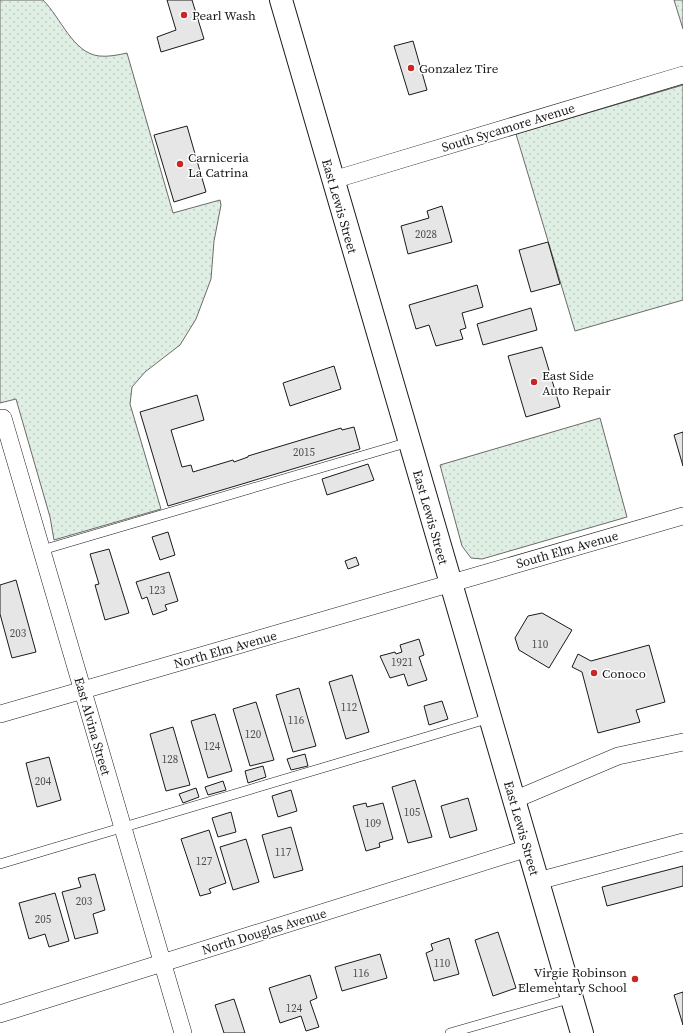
<svg xmlns="http://www.w3.org/2000/svg" width="683" height="1033" font-family="'Source Serif 4',serif">
<style>
.grass{fill:url(#grass-dots);stroke:#6a6a6a}
.building{fill:#e6e6e6;stroke:#1a1a1a}
.lines{fill:none;stroke-linecap:round;stroke-linejoin:round}
.lane-casing{stroke:#1a1a1a;stroke-width:10}
.street-casing{stroke:#1a1a1a;stroke-width:18}
.primary-casing{stroke:#1a1a1a;stroke-width:24}
.lane{stroke:#fff;stroke-width:9}
.street{stroke:#fff;stroke-width:17}
.primary{stroke:#fff;stroke-width:22}
.poi-dot{fill:#c62828;stroke:#fff;stroke-width:1.5}
.labels{text-anchor:middle;stroke-width:3;stroke-linejoin:round;paint-order:stroke}
.number-label{font-size:11px;fill:#4d4d4d}
.poi-label{font-size:13px;fill:#1a1a1a;stroke:#fff;text-anchor:start}
.street-label{font-size:13px;fill:#1a1a1a;stroke:#fff}
</style>
<defs>
<pattern id="grass-dots" width="8" height="8" patternUnits="userSpaceOnUse"><rect width="8" height="8" fill="#e0efe3"/><path d="M2 2h.1M6 6h.1" fill="none" stroke="#c0ccc2" stroke-width="1.8" stroke-linecap="round"/></pattern>
</defs>
<rect width="100%" height="100%" fill="#fff"/>
<g class="grass">
<path d="M 0,0 L 43,0 C 61,18 73,53 99,56 C 108,57 118,55 127,53 L 173,213 L 220,200 L 221,205 L 214,241 L 211,279 L 196,319 L 180,345 L 145,372 L 132,387 L 130,404 L 161,509 L 54,540 L 50,517 L 16,399 L 0,403 Z"/>
<polygon points="674,0 683,0 683,29"/>
<polygon points="683,85 683,300 575,331 516,134"/>
<polygon points="600,418 627,517 482,559 471,558 462,546 440,465"/>
</g>
<g class="building">
<polygon points="167,0 192,0 204,39 161,52 157,37 176,30"/>
<polygon points="413,41 427,90 409,95 394,46"/>
<polygon points="187,126 206,192 174,202 154,135"/>
<polygon points="442,206 452,242 408,254 401,226 429,218 427,211"/>
<polygon points="548,242 560,284 531,292 519,250"/>
<polygon points="477,285 483,307 462,313 466,328 460,330 463,339 436,346 429,325 416,329 409,305"/>
<polygon points="531,308 537,330 483,345 477,324"/>
<polygon points="542,347 560,407 526,417 508,356"/>
<polygon points="334,366 341,389 290,406 283,383"/>
<polygon points="197,395 204,420 171,430 182,467 191,465 193,472 233,460 234,462 248,457 248,456 341,428 342,430 354,427 360,449 168,506 140,412"/>
<polygon points="683,432 683,466 674,435"/>
<polygon points="368,464 374,480 327,495 322,479"/>
<polygon points="168,532 175,555 160,560 152,537"/>
<polygon points="109,549 129,613 105,620 95,585 99,584 90,554"/>
<polygon points="356,557 359,565 348,569 345,561"/>
<polygon points="169,572 178,601 165,605 167,610 153,615 147,597 142,599 136,582"/>
<polygon points="16,580 36,652 12,658 0,614 0,585"/>
<polygon points="542,613 572,630 549,668 519,650 515,638 528,616"/>
<polygon points="419,639 424,655 419,657 427,680 408,686 404,674 390,678 380,656 395,652 396,654 402,652 400,645"/>
<polygon points="649,645 665,702 636,710 640,722 598,733 582,672 572,667 578,654 591,661"/>
<polygon points="352,675 369,732 346,739 329,682"/>
<polygon points="299,688 316,746 293,752 276,695"/>
<polygon points="442,701 448,719 429,725 424,706"/>
<polygon points="256,702 274,760 250,766 233,709"/>
<polygon points="215,714 232,771 208,778 191,721"/>
<polygon points="173,727 190,785 166,791 150,734"/>
<polygon points="305,754 308,766 291,770 287,759"/>
<polygon points="49,757 61,800 37,807 26,763"/>
<polygon points="263,766 266,777 248,783 245,771"/>
<polygon points="415,780 432,837 408,843 392,787"/>
<polygon points="223,781 226,790 208,795 205,787"/>
<polygon points="196,788 199,797 183,803 179,794"/>
<polygon points="291,790 297,811 278,817 272,796"/>
<polygon points="468,798 477,830 450,838 441,806"/>
<polygon points="366,803 367,807 383,803 393,839 379,843 380,847 366,851 353,806"/>
<polygon points="231,812 236,832 218,837 212,818"/>
<polygon points="291,827 303,870 274,878 262,835"/>
<polygon points="209,830 226,883 209,889 211,893 200,896 181,839"/>
<polygon points="246,839 259,882 233,890 220,847"/>
<polygon points="683,866 683,886 607,906 602,887"/>
<polygon points="95,874 105,910 93,914 98,933 75,939 62,892 81,887 78,878"/>
<polygon points="55,893 69,941 49,947 45,934 29,939 19,903"/>
<polygon points="498,932 516,988 493,996 475,940"/>
<polygon points="449,938 459,974 434,981 426,953 433,950 431,944"/>
<polygon points="380,954 387,978 342,991 335,967"/>
<polygon points="310,975 317,998 310,1001 319,1027 306,1031 301,1016 280,1023 269,988"/>
<polygon points="683,992 683,1025 674,995"/>
<polygon points="234,999 245,1033 224,1033 215,1005"/>
</g>
<g class="lines">
<g class="lane-casing">
<g id="lane">
<polyline points="42,550 409,442"/>
<polyline points="0,864 490,718"/>
<polyline points="450,1033 572,998"/>
</g>
</g>
<g class="street-casing">
<g id="street">
<polyline points="333,180 683,75"/>
<polyline points="0,419 3,418 183,1033"/>
<polyline points="0,714 683,516"/>
<polyline points="514,800 618,756 683,742"/>
<polyline points="538,881 683,842"/>
<polyline points="0,1014 528,848"/>
</g>
</g>
<g class="primary-casing">
<polyline id="primary" points="281,0 582,1033"/>
</g>
<use href="#lane" class="lane"/>
<use href="#street" class="street"/>
<use href="#primary" class="primary"/>
</g>
<g class="poi-dot">
<circle cx="184" cy="15" r="4"/>
<circle cx="411" cy="68" r="4"/>
<circle cx="180" cy="164" r="4"/>
<circle cx="534" cy="382" r="4"/>
<circle cx="594" cy="673" r="4"/>
<circle cx="635" cy="979" r="4"/>
</g>
<g class="labels">
<g class="number-label">
<text x="426" y="238">2028</text>
<text x="304" y="456">2015</text>
<text x="157" y="594">123</text>
<text x="18" y="637">203</text>
<text x="540" y="648">110</text>
<text x="402" y="666">1921</text>
<text x="349" y="711">112</text>
<text x="296" y="724">116</text>
<text x="253" y="738">120</text>
<text x="212" y="750">124</text>
<text x="170" y="763">128</text>
<text x="43" y="785">204</text>
<text x="412" y="816">105</text>
<text x="373" y="827">109</text>
<text x="283" y="856">117</text>
<text x="204" y="865">127</text>
<text x="84" y="905">203</text>
<text x="43" y="923">205</text>
<text x="442" y="967">110</text>
<text x="361" y="977">116</text>
<text x="294" y="1012">124</text>
</g>
<g class="poi-label">
<text x="192" y="20">Pearl Wash</text>
<text x="419" y="73">Gonzalez Tire</text>
<text x="188" y="162">Carniceria<tspan x="188" dy="15">La Catrina</tspan></text>
<text x="542" y="380">East Side<tspan x="542" dy="15">Auto Repair</tspan></text>
<text x="602" y="678">Conoco</text>
<text x="627" y="977" text-anchor="end">Virgie Robinson<tspan x="627" dy="15">Elementary School</tspan></text>
</g>
<g class="street-label">
<text transform="translate(508 127) rotate(-17)" y="5">South Sycamore Avenue</text>
<text transform="translate(340 206) rotate(74)" y="5">East Lewis Street</text>
<text transform="translate(431 517) rotate(74)" y="5">East Lewis Street</text>
<text transform="translate(567 549) rotate(-16)" y="5">South Elm Avenue</text>
<text transform="translate(225 649) rotate(-16)" y="5">North Elm Avenue</text>
<text transform="translate(93 726) rotate(74)" y="5">East Alvina Street</text>
<text transform="translate(522 828) rotate(74)" y="5">East Lewis Street</text>
<text transform="translate(264 931) rotate(-17)" y="5">North Douglas Avenue</text>
</g>
</g>
</svg>
